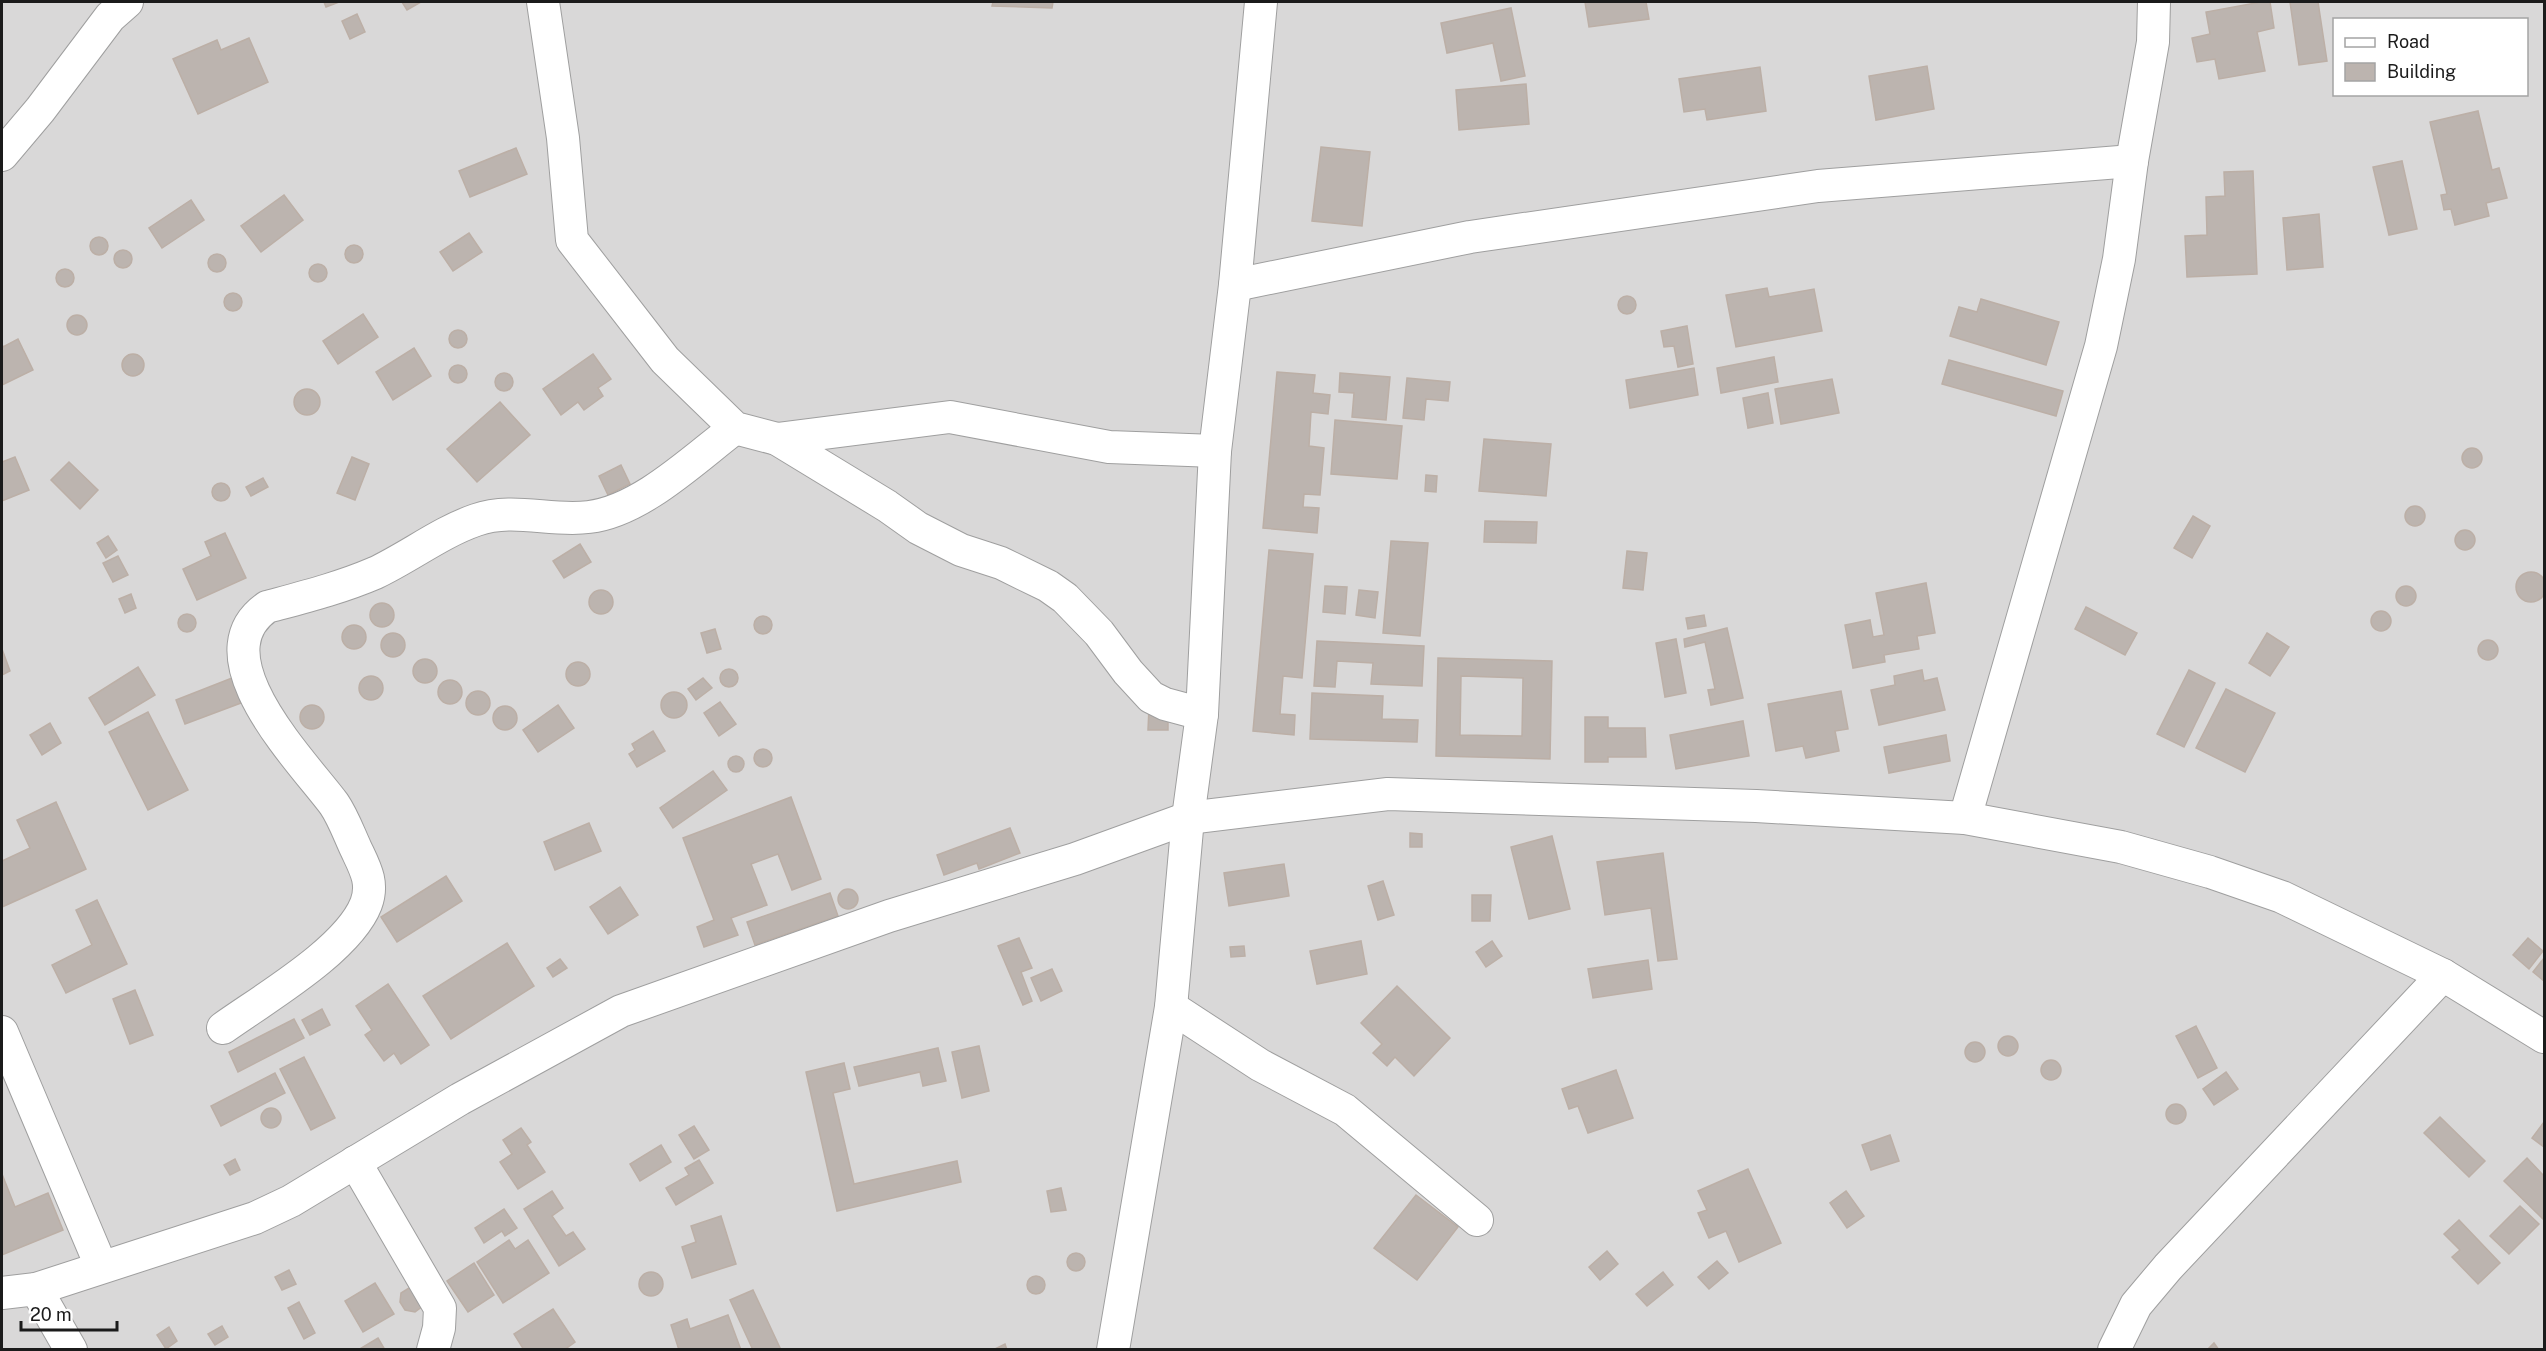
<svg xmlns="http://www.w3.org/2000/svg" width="2546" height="1351" font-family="'Public Sans',sans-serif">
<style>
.residential{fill:#d9d8d8;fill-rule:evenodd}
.building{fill:#bcb4af;stroke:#bcafa6;stroke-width:1.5;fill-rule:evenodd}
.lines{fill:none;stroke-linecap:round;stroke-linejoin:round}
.street-casing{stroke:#9f9f9f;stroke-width:34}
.street{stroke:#fff;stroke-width:32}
</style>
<rect width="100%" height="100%" fill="#ece8e2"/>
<path class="residential" d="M 2,2 L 2544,2 L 2544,1349 L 2,1349 ZM 2334,20 L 2526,20 L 2526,94 L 2334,94 Z"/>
<g class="building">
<polygon points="324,2 339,2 326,7"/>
<polygon points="402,2 421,2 407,10"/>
<polygon points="993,2 1053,2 1052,8 992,6"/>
<polygon points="1585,2 1646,2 1649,19 1589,27"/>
<polygon points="2261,2 2270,2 2274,28 2257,32 2265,71 2219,79 2215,59 2197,62 2192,38 2210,34 2206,12"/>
<polygon points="2290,2 2318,2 2327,61 2299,65"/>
<polygon points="1511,8 1525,76 1501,81 1493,43 1447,53 1441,23"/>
<polygon points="357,14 365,32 350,39 342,21"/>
<polygon points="249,38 268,82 198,114 173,59 217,40 221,50"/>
<polygon points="1927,66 1934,109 1876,120 1869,76"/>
<polygon points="1760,67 1766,111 1707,120 1705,109 1684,112 1679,79"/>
<polygon points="1526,84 1529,124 1459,130 1456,90"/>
<polygon points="2478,111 2492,170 2499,168 2507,198 2486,203 2489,216 2455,225 2451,209 2444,210 2441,195 2447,194 2430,122"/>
<polygon points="1321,147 1370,152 1362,226 1312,221"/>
<polygon points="516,148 527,174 470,197 459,171"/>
<polygon points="2402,161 2417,229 2389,235 2373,167"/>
<polygon points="2253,171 2257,274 2187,277 2185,236 2207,235 2206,197 2225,196 2224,172"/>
<polygon points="284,195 303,220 261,252 241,226"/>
<polygon points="191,200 204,220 162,248 149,228"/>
<polygon points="2319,214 2323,267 2287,270 2283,218"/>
<polygon points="469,233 482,252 453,271 440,252"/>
<circle cx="99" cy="246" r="9"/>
<circle cx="354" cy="254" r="9"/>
<circle cx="123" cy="259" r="9"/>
<circle cx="217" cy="263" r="9"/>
<circle cx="318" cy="273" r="9"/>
<circle cx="65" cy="278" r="9"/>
<polygon points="1767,288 1769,297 1814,289 1822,331 1736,347 1726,295"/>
<circle cx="233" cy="302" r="9"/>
<circle cx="1627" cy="305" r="9"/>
<polygon points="1981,299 2059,322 2046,365 1950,336 1959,307 1977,312"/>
<polygon points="363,314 378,337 338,364 323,341"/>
<circle cx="77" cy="325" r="10"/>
<polygon points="1687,326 1693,364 1678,367 1674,346 1664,347 1661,331"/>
<circle cx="458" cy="339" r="9"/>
<polygon points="18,339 33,370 2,385 2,344 3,347"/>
<polygon points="414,348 431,376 393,400 376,372"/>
<polygon points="593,354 611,379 598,388 603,396 584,410 578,402 561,415 543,389"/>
<circle cx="133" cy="365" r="11"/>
<polygon points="1774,357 1778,382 1721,393 1717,368"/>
<polygon points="1949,360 2063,391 2056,416 1942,384"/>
<circle cx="458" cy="374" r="9"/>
<polygon points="1694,368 1698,395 1630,408 1626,380"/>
<polygon points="1277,372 1315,375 1313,393 1330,395 1328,414 1311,412 1309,446 1324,448 1320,495 1304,494 1303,507 1319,508 1317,533 1263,528"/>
<polygon points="1340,373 1390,377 1386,420 1352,417 1354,393 1339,392"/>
<circle cx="504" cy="382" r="9"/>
<polygon points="1407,378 1450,382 1448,401 1426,399 1424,420 1403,418"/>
<polygon points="1832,379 1839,413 1781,424 1775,389"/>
<circle cx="307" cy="402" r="13"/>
<polygon points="1768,393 1773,423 1748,428 1743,398"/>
<polygon points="500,402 530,435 477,482 447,449"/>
<polygon points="1335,420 1402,426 1397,479 1331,474"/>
<polygon points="1484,439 1551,444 1546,496 1479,491"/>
<circle cx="2472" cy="458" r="10"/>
<polygon points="15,457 29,490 2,501 2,462"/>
<polygon points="352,457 369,464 355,500 337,493"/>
<polygon points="69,462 98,490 80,509 51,480"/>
<polygon points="621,465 630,484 608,495 599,476"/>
<polygon points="1426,475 1437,476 1436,492 1425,491"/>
<polygon points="263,478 268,487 251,496 246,487"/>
<circle cx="221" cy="492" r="9"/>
<circle cx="2415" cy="516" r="10"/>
<polygon points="2193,516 2210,526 2192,558 2174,548"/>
<polygon points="1485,521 1537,522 1536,543 1484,542"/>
<circle cx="2465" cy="540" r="10"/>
<polygon points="225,533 246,578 197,600 183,569 211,556 205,542"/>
<polygon points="108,536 117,550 106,558 97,543"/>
<polygon points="1391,541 1428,543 1420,636 1383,633"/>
<polygon points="580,544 591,562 564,578 553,561"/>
<polygon points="1269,550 1313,554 1302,678 1283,676 1280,714 1295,715 1294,735 1253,731"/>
<polygon points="1627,551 1647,553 1643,590 1623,588"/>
<polygon points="118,556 128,575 113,582 103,563"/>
<circle cx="2531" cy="587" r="15"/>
<polygon points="1926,583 1935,633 1917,636 1919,649 1884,655 1885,662 1853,668 1845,625 1870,620 1873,637 1884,635 1876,593"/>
<circle cx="2406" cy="596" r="10"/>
<polygon points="1325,586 1347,587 1345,614 1323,612"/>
<polygon points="1359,590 1378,592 1375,618 1356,615"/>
<circle cx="601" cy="602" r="12"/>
<polygon points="131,594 136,608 125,613 119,599"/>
<circle cx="382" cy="615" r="12"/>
<polygon points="2086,607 2137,633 2125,655 2075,629"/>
<circle cx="2381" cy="621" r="10"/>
<circle cx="187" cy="623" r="9"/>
<polygon points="1704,615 1706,626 1688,629 1686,618"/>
<circle cx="763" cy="625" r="9"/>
<circle cx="354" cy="637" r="12"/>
<polygon points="1727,628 1743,698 1711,705 1708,690 1715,689 1705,642 1685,647 1684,639"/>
<polygon points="715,629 721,649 707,653 701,633"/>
<circle cx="393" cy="645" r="12"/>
<polygon points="2267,633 2289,647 2270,676 2249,663"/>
<polygon points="1676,639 1686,693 1665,697 1656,643"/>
<circle cx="2488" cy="650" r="10"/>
<polygon points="1317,641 1424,646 1422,686 1371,684 1373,663 1337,661 1335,687 1314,686"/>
<polygon points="2,649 10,671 2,675"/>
<path d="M 1438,658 L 1552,661 L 1550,759 L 1436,756 ZM 1461,676 L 1523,678 L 1522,736 L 1460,735 Z"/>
<circle cx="425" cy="671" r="12"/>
<circle cx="578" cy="674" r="12"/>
<polygon points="138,667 155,695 105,725 89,698"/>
<circle cx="729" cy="678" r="9"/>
<polygon points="1922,670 1924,681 1937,678 1945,710 1879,725 1871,690 1895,685 1894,676"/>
<polygon points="2189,670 2215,683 2184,747 2157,734"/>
<circle cx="371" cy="688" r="12"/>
<polygon points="232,678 241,703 185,724 176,700"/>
<polygon points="703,678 712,688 696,700 688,689"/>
<circle cx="450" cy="692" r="12"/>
<polygon points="2226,689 2275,713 2245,772 2196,748"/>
<polygon points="1841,691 1848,729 1835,731 1839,751 1806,758 1803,746 1776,751 1768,704"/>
<circle cx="478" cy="703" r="12"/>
<circle cx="674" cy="705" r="13"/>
<polygon points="1312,693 1383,696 1382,719 1418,720 1417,742 1310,739"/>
<polygon points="720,702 736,724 719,736 704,713"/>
<polygon points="558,705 574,728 538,752 523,730"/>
<circle cx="312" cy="717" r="12"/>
<circle cx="505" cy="718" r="12"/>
<polygon points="1149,708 1168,709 1168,730 1148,730"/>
<polygon points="148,712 188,790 148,810 109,732"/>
<polygon points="1585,717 1608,717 1608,728 1645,728 1646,757 1608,757 1608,762 1585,762"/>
<polygon points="1743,721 1749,756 1676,769 1670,735"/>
<polygon points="50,723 61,743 42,755 30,735"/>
<polygon points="653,731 665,751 637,767 629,754 635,750 632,744"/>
<polygon points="1946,735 1950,761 1889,773 1884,747"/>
<circle cx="763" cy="758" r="9"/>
<circle cx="736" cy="764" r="8"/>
<polygon points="713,771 727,790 673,828 660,808"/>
<polygon points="791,797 821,879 792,890 778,854 751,864 767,905 731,918 738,935 704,947 697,927 714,920 683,838"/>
<polygon points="56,802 86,869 2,907 2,861 30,848 17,820"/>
<polygon points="589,823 601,851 555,870 544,842"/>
<polygon points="1010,828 1020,853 979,869 977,863 944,875 937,855"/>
<polygon points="1410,833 1422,834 1422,847 1410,847"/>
<polygon points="1552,836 1570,909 1529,919 1511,847"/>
<polygon points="1663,853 1677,959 1658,961 1651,908 1605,915 1597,862"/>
<polygon points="1284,864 1289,896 1229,906 1224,873"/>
<polygon points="446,876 462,901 397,942 381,917"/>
<polygon points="1383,881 1394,915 1378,920 1368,886"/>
<polygon points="620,887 638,915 608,934 590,907"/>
<circle cx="848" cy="899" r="10"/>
<polygon points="830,893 838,916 755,945 747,922"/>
<polygon points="1472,895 1491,895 1490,921 1472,921"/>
<polygon points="97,900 127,964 66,993 52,965 92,945 76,910"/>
<polygon points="1019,938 1032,968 1021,972 1032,1001 1023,1005 998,946"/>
<polygon points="2528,938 2543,951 2529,969 2513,955"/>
<polygon points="1361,941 1367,974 1317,984 1310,951"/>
<polygon points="1492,941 1502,956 1486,967 1476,952"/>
<polygon points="507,943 534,986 451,1039 423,996"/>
<polygon points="1244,946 1245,956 1231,957 1230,947"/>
<polygon points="2544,958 2544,981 2533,972"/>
<polygon points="560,959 567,968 553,977 547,968"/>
<polygon points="1648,960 1652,989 1593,998 1588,969"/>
<polygon points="1052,969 1062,991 1041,1001 1031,978"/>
<polygon points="388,984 429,1045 401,1064 394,1053 384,1061 365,1035 372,1030 356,1006"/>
<polygon points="1397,986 1450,1038 1414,1076 1395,1057 1387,1066 1373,1053 1382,1044 1361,1023"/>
<polygon points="135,990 153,1035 130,1044 113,999"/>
<polygon points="322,1009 330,1025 310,1035 302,1020"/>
<polygon points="294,1019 304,1038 238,1072 229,1052"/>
<polygon points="2196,1026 2217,1068 2198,1078 2176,1036"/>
<circle cx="2008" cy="1046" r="10"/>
<circle cx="1975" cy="1052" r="10"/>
<polygon points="979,1046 989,1091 962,1098 952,1052"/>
<polygon points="938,1048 946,1081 923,1086 920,1072 859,1086 854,1067"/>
<polygon points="304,1057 335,1118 311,1130 280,1069"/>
<circle cx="2051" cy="1070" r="10"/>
<polygon points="844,1063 850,1089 833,1093 854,1184 957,1161 961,1182 837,1211 806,1072"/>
<polygon points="1616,1070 1633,1118 1588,1133 1578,1106 1569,1109 1562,1089"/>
<polygon points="2226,1072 2238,1089 2214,1105 2203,1089"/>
<polygon points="275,1073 285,1093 221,1126 211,1106"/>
<circle cx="2176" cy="1114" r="10"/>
<circle cx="271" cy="1118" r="10"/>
<polygon points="2440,1117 2485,1161 2469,1177 2424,1133"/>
<polygon points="2544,1122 2544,1147 2532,1138"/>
<polygon points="694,1126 709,1150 694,1159 679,1135"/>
<polygon points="521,1128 531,1142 527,1145 545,1172 518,1189 500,1162 512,1154 503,1140"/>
<polygon points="1890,1135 1899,1161 1871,1170 1862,1145"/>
<polygon points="661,1145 671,1162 640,1181 630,1164"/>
<polygon points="2527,1158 2544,1176 2544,1220 2504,1181"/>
<polygon points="235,1159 240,1170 230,1175 224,1165"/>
<polygon points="699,1160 713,1183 676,1205 666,1188 689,1175 685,1168"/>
<polygon points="1748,1169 1781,1243 1739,1262 1726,1231 1709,1238 1698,1213 1707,1210 1698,1191"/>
<polygon points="2,1174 15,1207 48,1193 63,1230 2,1255"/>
<polygon points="1061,1188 1066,1210 1051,1212 1047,1191"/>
<polygon points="552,1191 563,1208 552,1216 566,1236 573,1232 585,1249 559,1266 524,1209"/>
<polygon points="1846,1191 1864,1216 1847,1228 1830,1203"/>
<polygon points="1416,1195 1458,1227 1417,1280 1374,1248"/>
<polygon points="2520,1206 2539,1224 2509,1254 2490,1236"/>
<polygon points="504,1209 517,1228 505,1236 502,1231 484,1243 475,1228"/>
<polygon points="721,1216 736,1264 692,1278 682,1247 696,1242 691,1226"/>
<polygon points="2459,1220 2500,1263 2478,1284 2452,1257 2460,1250 2444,1234"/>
<polygon points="509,1240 515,1249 528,1240 549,1273 503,1303 477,1262"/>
<polygon points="1607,1251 1618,1264 1600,1280 1589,1267"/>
<circle cx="1076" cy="1262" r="9"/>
<polygon points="1717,1261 1728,1273 1709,1289 1698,1277"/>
<polygon points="474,1263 494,1295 468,1312 447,1281"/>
<polygon points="289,1270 296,1284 282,1290 275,1277"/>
<polygon points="1663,1272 1673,1285 1647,1306 1636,1294"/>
<circle cx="651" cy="1284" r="12"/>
<circle cx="1036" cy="1285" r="9"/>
<polygon points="375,1283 394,1314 363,1332 345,1301"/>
<polygon points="409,1288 418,1289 423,1306 415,1312 405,1310 400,1302 401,1293"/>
<polygon points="753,1290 781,1350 753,1350 730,1300"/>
<polygon points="299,1302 315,1333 304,1339 288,1308"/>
<polygon points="553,1309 575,1342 564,1350 524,1350 514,1334"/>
<polygon points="728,1315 741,1350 679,1350 671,1325 687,1319 690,1329"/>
<polygon points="222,1326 228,1337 215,1345 208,1334"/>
<polygon points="169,1327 177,1341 166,1349 157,1335"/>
<polygon points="378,1338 385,1350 358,1350"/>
<polygon points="2214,1343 2219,1350 2207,1350"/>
<polygon points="1005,1344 1007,1350 993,1350"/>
</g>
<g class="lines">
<g class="street-casing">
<g id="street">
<polyline points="543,2 563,138 572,240 665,360 735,428 777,439 887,506 918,528 961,550 1001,563 1048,586 1065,598 1099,633 1128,672 1151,697 1165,704 1202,714"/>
<polyline points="2,155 40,110 110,17 127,2"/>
<polyline points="1235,285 1470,237 1818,186 2132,161"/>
<polyline points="777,439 950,417 1109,447 1215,451"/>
<polyline points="1965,818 2101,346 2119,259 2132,161 2153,42 2154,2"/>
<polyline points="1171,1007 1260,1065 1345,1110 1477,1220"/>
<path d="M 223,1028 C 265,998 348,950 366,904 C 374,883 365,868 356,849 C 349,834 343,817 334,804 C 302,761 197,656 267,607 C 304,597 340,588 375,573 C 409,557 441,532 476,520 C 513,507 551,522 589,517 C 641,511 694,459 735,428"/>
<polyline points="2,1032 101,1266"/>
<polyline points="355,1162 440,1308 439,1328 433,1350"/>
<polyline points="36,1289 71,1350"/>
<polyline points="2,1293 36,1289 255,1218 291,1201 460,1099 621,1011 889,916 1075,859 1188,818 1388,794 1756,806 1965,818 2121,847 2210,872 2282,897 2443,975 2544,1037"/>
<polyline points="1113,1350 1171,1007 1188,818 1202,714 1215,451 1235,285 1261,2"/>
<polyline points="2114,1350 2136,1305 2168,1267 2443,975"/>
</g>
</g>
<use href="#street" class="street"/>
</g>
<rect width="2546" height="1351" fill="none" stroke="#1b1b1b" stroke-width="6"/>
<rect x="2333" y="18" width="195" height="78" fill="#ffffff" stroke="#a4a4a4" stroke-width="1.5"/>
<rect x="2345" y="38" width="30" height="9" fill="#ffffff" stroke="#a4a4a4" stroke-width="1.5"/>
<text x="2387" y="48" font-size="18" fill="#1b1b1b">Road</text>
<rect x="2345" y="63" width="30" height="18" fill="#bcb4af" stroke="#a4a4a4" stroke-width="1.5"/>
<text x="2387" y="78" font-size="18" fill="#1b1b1b">Building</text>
<path d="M21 1321v9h96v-9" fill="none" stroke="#1b1b1b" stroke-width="3"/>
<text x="30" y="1321" font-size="18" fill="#1b1b1b" stroke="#ffffff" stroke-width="4.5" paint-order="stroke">20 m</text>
</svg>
